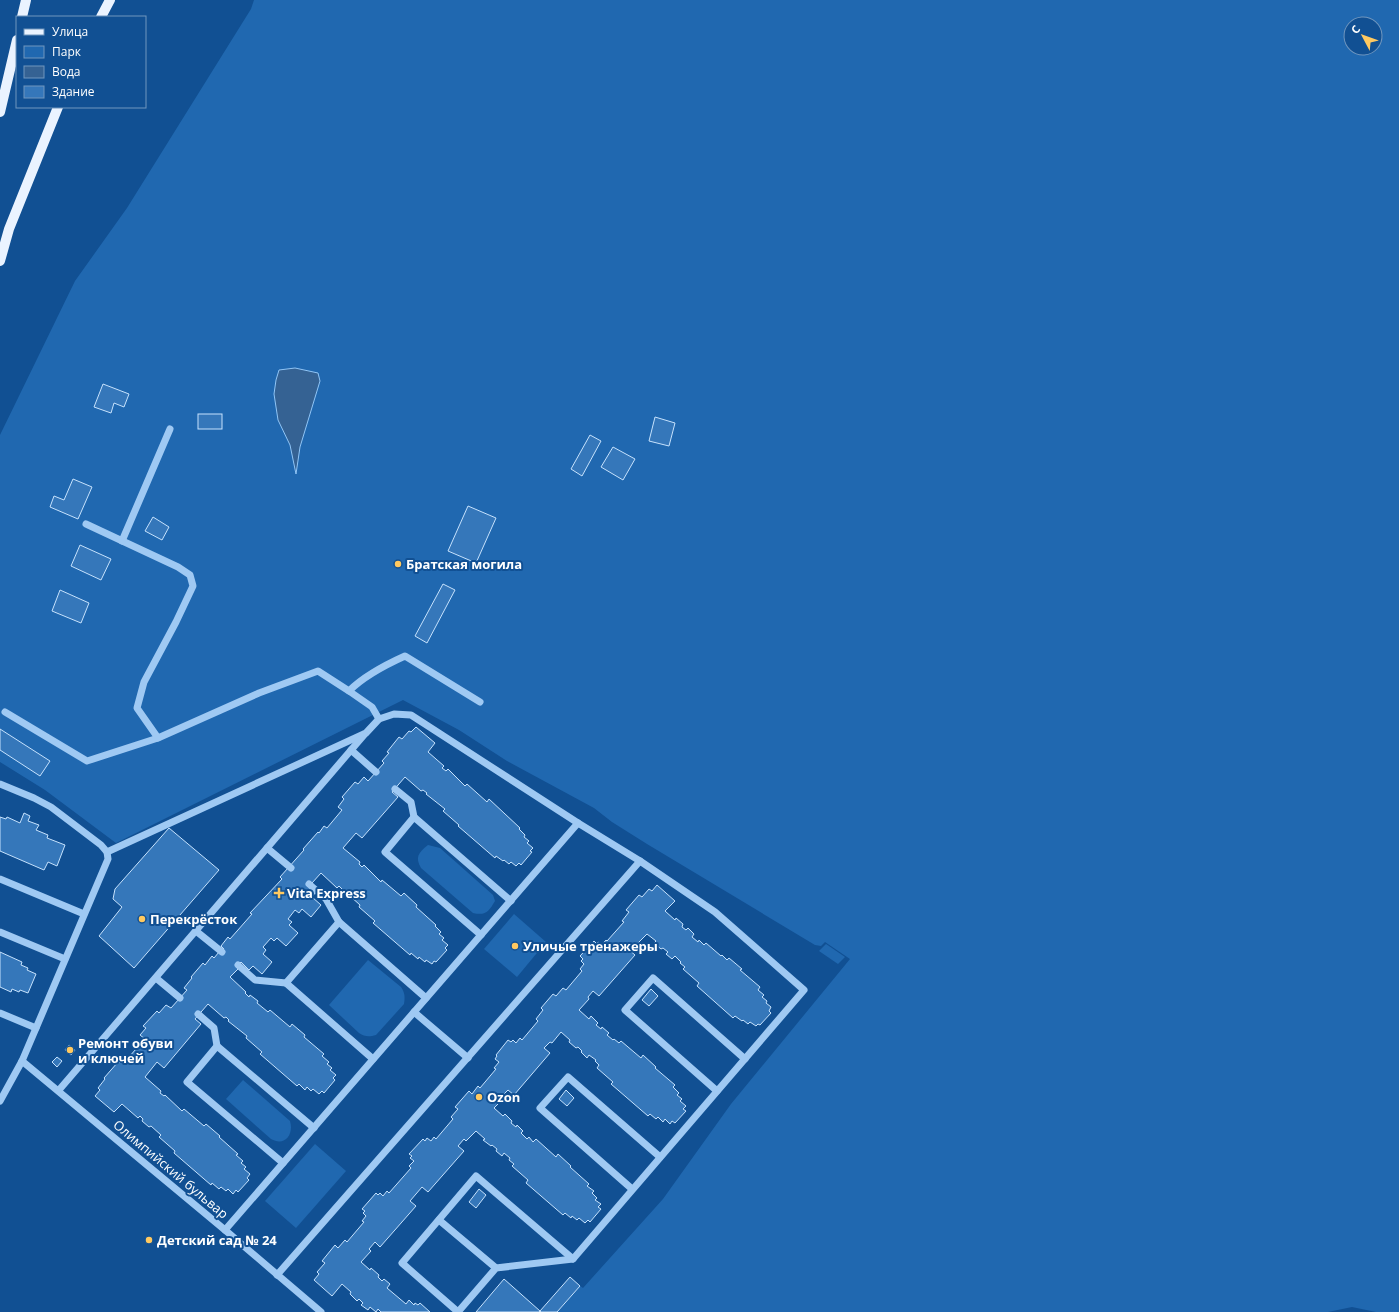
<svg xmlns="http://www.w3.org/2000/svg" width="1399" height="1312" font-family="'Open Sans',sans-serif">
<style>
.green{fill:#2068b0;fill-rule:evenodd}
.water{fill:#356293;stroke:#90c5f6}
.building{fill:#3577ba;stroke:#c6e2fd}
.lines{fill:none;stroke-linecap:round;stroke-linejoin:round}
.minor{stroke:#9fc9f3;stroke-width:7}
.major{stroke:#eaf3ff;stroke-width:10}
.poi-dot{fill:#ffc960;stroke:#115093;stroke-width:1.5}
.labels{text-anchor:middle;stroke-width:4;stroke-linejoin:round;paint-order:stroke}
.poi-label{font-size:13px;font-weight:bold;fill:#fff;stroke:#115093;text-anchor:start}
.street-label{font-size:13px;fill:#fff;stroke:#115093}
</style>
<rect width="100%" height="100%" fill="#115093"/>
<g class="green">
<path d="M 254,0 L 1399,0 L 1399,1312 L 1376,1312 L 1352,1307 L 1328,1312 L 557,1312 L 580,1286 L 583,1288 L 663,1199 L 731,1104 L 850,959 L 825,942 L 821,946 L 815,945 L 647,844 L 612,822 L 594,808 L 507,761 L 459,730 L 403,700 L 116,843 L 45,790 L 0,762 L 0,435 L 75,281 L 127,208 L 251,9 ZM 1351,24 L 1375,24 L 1375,48 L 1351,48 Z"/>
<path d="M 428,845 L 440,848 L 493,895 L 495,901 C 489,911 486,916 473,913 L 421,868 C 415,857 418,853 428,845 Z"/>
<polygon points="514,914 546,942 517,977 484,949"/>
<polygon points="826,944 845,957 838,964 819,951"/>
<path d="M 368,960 L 401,987 C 405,993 405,997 404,1004 L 376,1035 C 369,1037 365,1037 359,1033 L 329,1005 Z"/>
<path d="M 243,1080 L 290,1121 C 294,1134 285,1147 271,1139 L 226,1099 Z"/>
<polygon points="315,1144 346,1171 296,1228 265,1201"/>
</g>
<polygon class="water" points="295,368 318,373 320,381 300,447 296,474 290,445 278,420 274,394 276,380 279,370"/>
<g class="building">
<polygon points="103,384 129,394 124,407 114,403 111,413 94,407"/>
<rect x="198" y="414" width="24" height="15"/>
<polygon points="655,417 675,423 669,446 649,441"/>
<polygon points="590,435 601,441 582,476 571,469"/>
<polygon points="613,447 635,459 623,480 601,467"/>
<polygon points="73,479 92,487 78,519 50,507 54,496 64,500"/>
<polygon points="468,506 496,518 476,563 448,551"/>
<polygon points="153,517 169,527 162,540 145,531"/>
<polygon points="80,545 111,559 101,580 71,566"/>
<polygon points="443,584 455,590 427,643 415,636"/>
<polygon points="60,590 89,603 81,623 52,611"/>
<polygon points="416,727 435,743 428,752 444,766 442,768 446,771 448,769 465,786 467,784 487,802 489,799 520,828 519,829 525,835 524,837 529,841 527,843 533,848 530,851 532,852 521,865 519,863 516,866 511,862 509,864 504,860 503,861 496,856 495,858 458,826 459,825 443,811 445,809 426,794 427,793 423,790 421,791 405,777 392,792 398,797 362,838 356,833 343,848 360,862 359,864 362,867 364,865 381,882 382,880 401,896 404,893 417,905 416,907 436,925 435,926 441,932 439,934 444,938 442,940 448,945 445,948 447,950 436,962 434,961 432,964 426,960 425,962 419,957 418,959 411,953 410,955 373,923 375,921 359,907 360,905 350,896 348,898 340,891 342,889 339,886 337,888 321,873 312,883 315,893 312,897 321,905 311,917 302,909 299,913 295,910 288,919 292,922 289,925 298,933 286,946 277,938 274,941 271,938 263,947 266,950 263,954 272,962 262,974 253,966 249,970 241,962 236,967 238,969 230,977 246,992 245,993 249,997 250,995 258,1001 257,1003 268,1012 270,1010 290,1027 292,1024 305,1035 304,1037 324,1054 322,1056 329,1062 327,1064 332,1068 330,1070 336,1075 333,1078 335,1080 324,1093 322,1091 319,1094 313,1089 311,1091 307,1087 305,1090 299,1084 297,1086 260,1054 262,1052 246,1038 247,1036 228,1021 229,1020 226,1017 224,1018 208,1004 195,1019 201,1024 164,1068 157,1062 145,1077 161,1091 160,1093 164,1096 165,1095 182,1111 184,1109 204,1126 206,1124 220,1136 219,1137 238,1154 236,1155 243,1161 241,1163 246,1167 244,1169 250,1174 247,1178 249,1180 238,1192 236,1190 233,1194 228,1189 226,1191 221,1187 219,1189 212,1183 211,1185 174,1153 175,1151 159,1137 161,1135 151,1126 149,1127 142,1121 143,1119 140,1116 138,1118 122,1104 114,1112 95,1096 100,1090 98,1088 105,1079 104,1078 118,1062 119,1063 126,1056 128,1058 145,1039 140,1035 146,1028 143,1026 157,1011 159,1013 166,1005 171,1008 187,990 184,988 192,978 191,977 203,963 205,965 212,956 214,958 219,952 220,953 224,949 221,946 228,937 230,939 252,914 250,913 282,879 280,877 304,850 303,849 318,832 319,833 324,826 327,828 342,810 338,807 344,799 342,797 355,782 358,784 364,777 368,781 384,763 382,761 389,753 387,752 399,737 402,739 409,731 411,732"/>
<polygon points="0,729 50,761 40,776 0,750"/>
<polygon points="24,813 30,816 28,821 39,825 36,830 48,835 47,838 65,845 57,866 48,862 44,870 0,851 0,817 6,819 7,817 20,823"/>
<polygon points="169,828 219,870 134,968 99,936 122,907 113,899 115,889"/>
<polygon points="657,885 675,901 665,911 675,920 676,918 683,924 682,927 686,930 688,928 694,934 692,937 698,942 699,940 704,945 706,943 721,956 722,955 727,960 729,958 742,969 740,970 760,987 758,990 764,995 762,997 767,1001 766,1003 771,1007 769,1011 771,1013 760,1025 758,1024 756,1026 750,1022 748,1024 743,1020 742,1021 735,1016 733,1018 697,986 699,983 683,969 685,967 680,963 681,962 675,956 672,959 666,954 668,952 663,948 661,949 654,943 656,941 647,934 637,944 635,943 629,950 635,955 599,996 593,991 588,997 589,999 579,1010 589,1019 591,1016 598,1023 596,1025 601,1029 602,1027 609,1033 607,1035 613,1040 614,1039 619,1043 621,1041 641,1058 643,1055 656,1067 655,1068 675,1085 673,1087 679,1093 677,1095 682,1099 680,1101 686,1106 683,1109 686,1111 675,1123 672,1121 670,1124 665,1119 663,1122 658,1117 656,1119 650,1114 648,1116 611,1084 613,1082 597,1068 599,1065 595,1061 596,1060 589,1055 587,1058 581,1052 582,1051 578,1047 576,1048 569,1042 570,1040 561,1032 552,1043 550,1042 544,1048 550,1053 514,1095 508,1090 502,1096 504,1098 494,1108 503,1116 505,1114 512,1121 511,1123 516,1127 517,1125 523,1131 521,1133 527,1139 529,1137 533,1142 536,1139 556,1157 558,1154 571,1166 570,1167 589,1184 587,1186 594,1191 592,1193 597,1198 595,1200 601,1204 598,1207 601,1209 590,1222 588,1220 585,1223 579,1218 577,1220 572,1216 571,1218 565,1213 563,1215 526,1183 528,1180 512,1166 514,1164 509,1160 510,1158 504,1153 502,1156 496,1151 497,1149 492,1145 491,1146 483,1140 485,1139 476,1131 466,1141 464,1139 458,1146 464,1151 428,1192 422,1187 410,1201 416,1206 380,1247 375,1242 369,1249 371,1251 361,1262 370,1270 371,1268 379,1275 378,1277 382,1281 384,1279 390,1284 387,1288 406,1304 409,1300 414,1305 415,1303 418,1305 420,1303 430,1312 381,1312 378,1309 376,1312 370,1307 368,1310 361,1305 363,1303 359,1299 357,1301 350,1294 351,1292 342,1284 332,1296 314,1280 319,1274 317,1272 325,1263 322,1261 335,1245 338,1248 345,1240 347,1242 364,1222 362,1221 366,1216 363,1213 365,1211 362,1209 376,1193 378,1195 380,1193 383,1196 387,1191 389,1193 411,1168 409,1166 414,1161 410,1158 412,1156 409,1154 423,1139 425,1141 427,1138 431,1141 434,1137 436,1139 453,1119 451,1117 458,1109 455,1107 469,1091 472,1094 478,1086 480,1088 496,1069 494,1068 499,1062 495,1059 497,1056 496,1055 508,1040 511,1042 513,1040 516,1043 520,1038 522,1040 538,1021 536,1019 543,1010 541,1008 553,994 556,996 563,988 566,990 582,971 580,969 584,964 581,961 583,959 580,956 594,941 597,944 598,942 602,945 606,940 607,941 624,922 622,921 629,912 626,910 639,895 642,897 649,889 652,891"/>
<polygon points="0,952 22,962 21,965 28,968 27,970 36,974 28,993 20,990 19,992 12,989 11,992 0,987"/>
<polygon points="651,989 658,996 649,1006 642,1000"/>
<polygon points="69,1045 75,1050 71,1055 65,1050"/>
<polygon points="57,1057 62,1061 57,1067 52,1062"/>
<polygon points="566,1090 574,1098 567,1106 559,1099"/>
<polygon points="479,1189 486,1195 476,1208 469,1202"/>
<polygon points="570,1277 580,1286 557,1312 541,1312 540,1311"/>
<polygon points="504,1279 540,1311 539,1312 476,1312"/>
</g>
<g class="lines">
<g class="minor">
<polyline points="86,524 178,567 190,575 193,586 176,622 144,682 137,708 158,738"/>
<polyline points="122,541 170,429"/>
<polyline points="5,712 87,761 158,738 259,693 318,671 349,691"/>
<path d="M 379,719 L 372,707 L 349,691 C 364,676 385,665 405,656 L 480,702"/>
<polyline points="351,750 376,772"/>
<polyline points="0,784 34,798 51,807 101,845 107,852 108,859 22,1061 0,1101"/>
<polyline points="395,789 411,802 414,817"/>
<polyline points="267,848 291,868"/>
<polyline points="107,852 366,733 379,719 394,714 411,715 578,823 640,861 715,912 804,990 573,1259 496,1268 458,1312"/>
<polyline points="0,879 84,914"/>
<polyline points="309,884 326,899 339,922"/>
<polyline points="196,931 222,952"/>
<polyline points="0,932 65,959"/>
<polyline points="481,935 385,852 414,817 511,901"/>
<polyline points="238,965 255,980 286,983"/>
<polyline points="156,978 180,998"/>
<polyline points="414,1012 468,1058"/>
<polyline points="0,1013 36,1028"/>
<polyline points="198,1014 214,1028 217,1046"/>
<polyline points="373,1059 286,983 339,922 426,998"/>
<polyline points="22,1061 225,1230 321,1312"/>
<polyline points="59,1090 364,735"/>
<polyline points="717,1091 625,1010 653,978 745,1059"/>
<polyline points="283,1163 187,1082 217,1046 314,1128"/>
<polyline points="632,1189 540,1108 568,1077 660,1157"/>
<polyline points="439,1220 496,1268"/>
<polyline points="225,1230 578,823"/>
<polyline points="277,1275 640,861"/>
<polyline points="458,1312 402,1263 476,1176 573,1259"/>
</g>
<g class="major">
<polyline points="22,17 26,0"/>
<polyline points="101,17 110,0"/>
<polyline points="0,112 17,40"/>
<polyline points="0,261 9,229 58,107"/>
</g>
</g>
<g class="poi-dot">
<circle cx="398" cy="564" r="4"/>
<path d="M277 887h4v4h4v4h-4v4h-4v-4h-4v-4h4z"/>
<circle cx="142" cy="919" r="4"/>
<circle cx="515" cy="946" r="4"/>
<circle cx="70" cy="1050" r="4"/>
<circle cx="479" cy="1097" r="4"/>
<circle cx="149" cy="1240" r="4"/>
</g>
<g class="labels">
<g class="poi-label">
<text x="406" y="569">Братская могила</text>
<text x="287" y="898">Vita Express</text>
<text x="150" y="924">Перекрёсток</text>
<text x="523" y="951">Уличые тренажеры</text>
<text x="78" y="1048">Ремонт обуви<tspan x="78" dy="15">и ключей</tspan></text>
<text x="487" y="1102">Ozon</text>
<text x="157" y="1245">Детский сад № 24</text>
</g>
<g class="street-label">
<text transform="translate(171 1169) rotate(40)" y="5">Олимпийский бульвар</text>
</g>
</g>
<rect x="16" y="16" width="130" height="92" fill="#115093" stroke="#7096be"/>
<rect x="24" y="29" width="20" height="6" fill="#eaf3ff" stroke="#7096be"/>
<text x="52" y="36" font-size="12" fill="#ffffff">Улица</text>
<rect x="24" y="46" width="20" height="12" fill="#2068b0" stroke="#7096be"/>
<text x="52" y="56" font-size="12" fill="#ffffff">Парк</text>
<rect x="24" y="66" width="20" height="12" fill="#356293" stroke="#7096be"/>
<text x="52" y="76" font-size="12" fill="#ffffff">Вода</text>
<rect x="24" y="86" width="20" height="12" fill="#3577ba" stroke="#7096be"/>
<text x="52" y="96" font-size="12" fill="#ffffff">Здание</text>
<g transform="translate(1363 36) rotate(311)"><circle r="19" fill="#115093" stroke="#7096be"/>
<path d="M0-3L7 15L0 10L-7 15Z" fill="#ffc960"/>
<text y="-6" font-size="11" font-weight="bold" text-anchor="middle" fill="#ffffff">С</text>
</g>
</svg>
